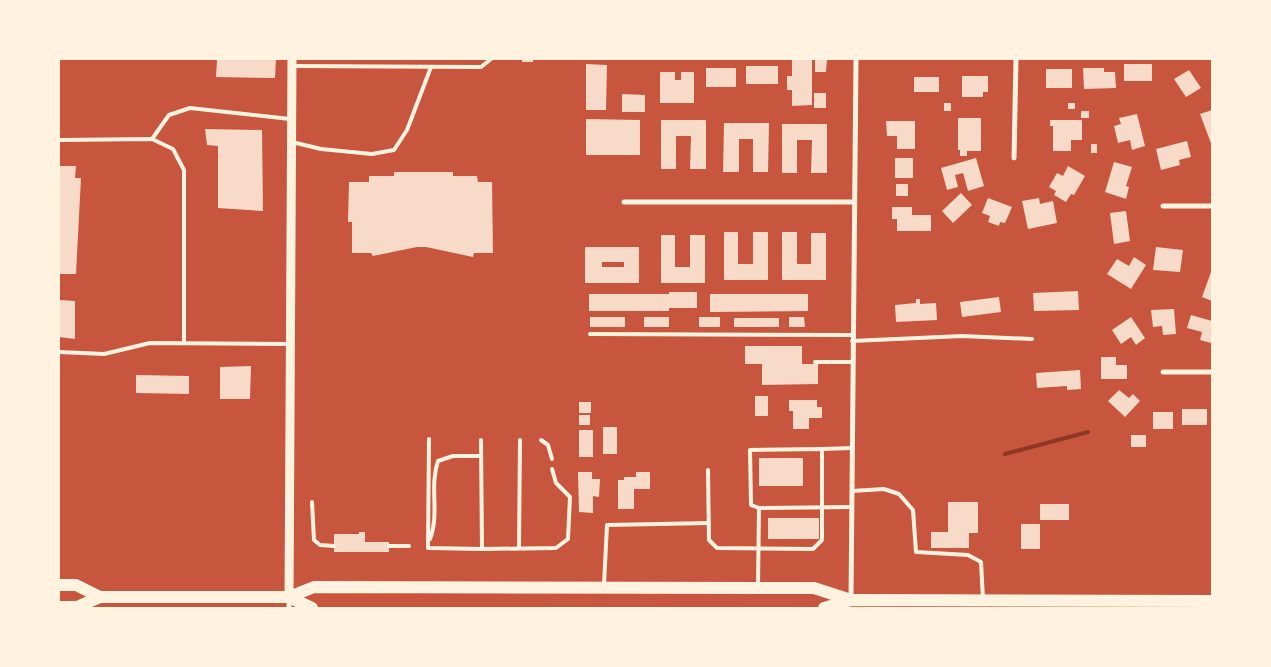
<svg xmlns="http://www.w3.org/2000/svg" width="1271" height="667" font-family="'Asap Condensed',sans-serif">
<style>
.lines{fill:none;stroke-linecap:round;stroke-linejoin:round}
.stream{stroke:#8f3625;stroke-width:4}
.building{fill:#f7dbc8;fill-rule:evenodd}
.service{stroke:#fff3e0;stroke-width:4}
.minor{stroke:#fff3e0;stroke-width:5}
.tertiary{stroke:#fff3e0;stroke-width:9}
.trunk{stroke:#fff3e0;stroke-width:12}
</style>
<rect width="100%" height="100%" fill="#c8553d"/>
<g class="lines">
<polyline class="stream" points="1005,454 1088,432"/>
</g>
<g class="building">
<polygon points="217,59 276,59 275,78 216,77"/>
<rect x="522" y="59" width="11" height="3"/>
<polygon points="792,59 812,59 812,105 792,106 792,90 787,90 787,76 792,76"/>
<polygon points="815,59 827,59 826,72 815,72"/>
<polygon points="586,64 607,65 606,110 586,110"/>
<rect x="1124" y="64" width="28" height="17"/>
<rect x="746" y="66" width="32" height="18"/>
<rect x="706" y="68" width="30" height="19"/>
<polygon points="1083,68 1104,68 1104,72 1115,72 1116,88 1084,89"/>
<rect x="1046" y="69" width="26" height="19"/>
<polygon points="1189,70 1201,88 1186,97 1174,79"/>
<polygon points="660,72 675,72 675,80 681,80 681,72 694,72 694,103 660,103"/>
<polygon points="962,76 988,76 988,92 983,92 983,97 962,97"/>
<rect x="914" y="77" width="25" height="15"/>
<rect x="814" y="93" width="12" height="15"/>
<polygon points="622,94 645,95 645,112 622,112"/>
<rect x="944" y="103" width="7" height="8"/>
<rect x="1068" y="103" width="7" height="6"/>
<polygon points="1212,110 1212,146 1200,114"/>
<rect x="1081" y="111" width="8" height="7"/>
<polygon points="1137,114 1145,146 1132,150 1130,140 1118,143 1114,126 1121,124 1119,118"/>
<polygon points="958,118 981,118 981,151 967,151 967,156 960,156 960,150 958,150"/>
<polygon points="586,119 640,120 640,155 586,155"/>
<polygon points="661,120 706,120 706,169 690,169 691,136 676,136 676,169 661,169"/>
<polygon points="1050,120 1082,120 1082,140 1071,140 1071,151 1053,151 1053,126 1050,126"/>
<polygon points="886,121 915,121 915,149 897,149 897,136 887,136"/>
<polygon points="724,123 769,123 768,172 753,172 753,139 739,139 739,172 723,172"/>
<polygon points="782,124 827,124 827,173 811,173 812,140 797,140 797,173 782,173"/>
<polygon points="205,129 262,130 263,211 218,208 218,146 207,145"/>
<polygon points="1187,141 1191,157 1179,160 1180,165 1161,170 1156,149"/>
<rect x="1091" y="144" width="6" height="9"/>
<rect x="895" y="158" width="18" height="20"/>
<polygon points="976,158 984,186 968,191 963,173 955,175 958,187 947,190 941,168"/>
<polygon points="1114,162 1132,167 1126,186 1129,187 1126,199 1105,192"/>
<polygon points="59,166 76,166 75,178 81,178 76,274 59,274"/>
<polygon points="1068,166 1085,176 1074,195 1071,194 1066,202 1054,195 1056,191 1049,187 1057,173 1063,176"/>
<polygon points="394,172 453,172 453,176 477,176 478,182 492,182 493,253 474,253 473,257 426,247 417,247 373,256 371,253 352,253 352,222 348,222 349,182 369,182 369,176 394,176"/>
<rect x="896" y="184" width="12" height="12"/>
<polygon points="961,193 972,205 953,223 942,211"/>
<polygon points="988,198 1012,207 1005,223 1000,222 999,226 988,222 990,216 982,213"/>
<polygon points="1039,198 1040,204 1053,201 1057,223 1028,229 1022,201"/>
<polygon points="892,207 912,207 912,215 931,215 931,231 897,231 897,219 892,219"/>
<polygon points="1126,211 1130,241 1114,244 1110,213"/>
<polygon points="724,232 738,232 738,264 753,264 753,232 768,232 768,280 724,280"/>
<polygon points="782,232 797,232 797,264 811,264 811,233 826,233 826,280 782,280"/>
<polygon points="661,235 675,235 675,267 690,267 690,235 705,235 705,283 661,283"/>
<path d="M 585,247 L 639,247 L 639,283 L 585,283 ZM 602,262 L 624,262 L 624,267 L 602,267 Z"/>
<polygon points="1156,247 1183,250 1180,272 1153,270"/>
<polygon points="1134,257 1146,265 1131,289 1107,274 1117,259 1129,266"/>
<polygon points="1211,272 1212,273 1212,301 1202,297"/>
<polygon points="1078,291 1079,310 1034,311 1033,293"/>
<polygon points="669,292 697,292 697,308 669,308 669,311 589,311 589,294 669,294"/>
<polygon points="710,294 808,294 808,311 710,312"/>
<polygon points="999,297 1001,312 962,317 960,302"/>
<polygon points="916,299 920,299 920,304 936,303 937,320 896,322 895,305 916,303"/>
<polygon points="59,300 75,301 75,339 59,337"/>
<polygon points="1174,309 1176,334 1163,335 1162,326 1153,327 1151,310"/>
<polygon points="1191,315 1212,321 1211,343 1200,340 1202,332 1187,328"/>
<rect x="590" y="317" width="35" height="10"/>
<rect x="644" y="317" width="25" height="10"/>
<rect x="699" y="317" width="21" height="10"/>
<polygon points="789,317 804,317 805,327 789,327"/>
<polygon points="1131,317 1145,338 1136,345 1131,337 1121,344 1112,330"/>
<rect x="734" y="318" width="45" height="9"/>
<polygon points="745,346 802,346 802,364 818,364 818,384 762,385 762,364 745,364"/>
<polygon points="1101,357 1116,357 1116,365 1127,365 1127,379 1101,379"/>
<polygon points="251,366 250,399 220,399 220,367"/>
<polygon points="1080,370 1081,389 1067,390 1067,386 1037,388 1036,373"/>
<polygon points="136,375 189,376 189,394 136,393"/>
<polygon points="1119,390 1129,398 1133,394 1140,401 1125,417 1108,401"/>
<rect x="755" y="396" width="13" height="20"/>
<polygon points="789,400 817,400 817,407 822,407 822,418 809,418 809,429 793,429 793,411 789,411"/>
<rect x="579" y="402" width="12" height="11"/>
<rect x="1182" y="409" width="25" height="16"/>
<rect x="1153" y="412" width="20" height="17"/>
<rect x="579" y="415" width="11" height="10"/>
<rect x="603" y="427" width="14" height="27"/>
<rect x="579" y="430" width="14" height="27"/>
<rect x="1131" y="435" width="15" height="12"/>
<rect x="759" y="458" width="44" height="28"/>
<polygon points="578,472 592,472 592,479 600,479 599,497 593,496 593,513 579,512"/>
<polygon points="636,472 650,472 650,489 634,489 634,509 618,509 618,480 624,480 624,477 636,477"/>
<polygon points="948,502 978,502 978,533 969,533 969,548 931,548 931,532 948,532"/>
<rect x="1040" y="504" width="29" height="16"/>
<rect x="768" y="518" width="51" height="21"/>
<rect x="1021" y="524" width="19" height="25"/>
<polygon points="359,532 365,532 365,542 389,542 389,552 334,552 334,534 359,534"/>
</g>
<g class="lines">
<g class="service">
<polyline points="292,66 481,67 491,59"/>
<polyline points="152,139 169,115 190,108 290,119"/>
<polyline points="59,140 152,139 173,149 184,170 184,343"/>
<polyline points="292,142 321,149 372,154 394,150 407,130 431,67"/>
<polyline points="590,334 852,335"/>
<polyline points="852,341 962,336 1032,339"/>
<polyline points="59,352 104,354 150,343 290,344"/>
<polyline points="815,362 852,362"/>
<polyline points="429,439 428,548 482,549 556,548 568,539 570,497 556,483 552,469"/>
<polyline points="481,440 482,549"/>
<polyline points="541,440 548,445 552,459"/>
<polyline points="822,449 852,448"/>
<polyline points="708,470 709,540 717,548 813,549 822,540 822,449 750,450 751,505 759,508"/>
<polyline points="852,491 884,489 899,494 913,510 916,552 968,555 981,562 983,599"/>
<polyline points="312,502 314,540 320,545 334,546"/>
<path d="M 430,539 C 440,513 429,487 438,461 L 453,456 L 481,456"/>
<polyline points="389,546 409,546"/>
<polyline points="519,548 520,440"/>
<polyline points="604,585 607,525 709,523"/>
<polyline points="758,585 759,508 852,507"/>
</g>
<g class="minor">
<polyline points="1014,158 1016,59"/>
<polyline points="624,202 854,202"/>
<polyline points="1163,206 1212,206"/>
<polyline points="1163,372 1212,372"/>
<polyline points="851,600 856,59"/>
<polyline points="289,608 289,597"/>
</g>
<polyline class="tertiary" points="289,597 292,59"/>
<g class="trunk">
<polyline points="59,585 76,585 100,597"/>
<polyline points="289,597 312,608"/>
<polyline points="59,607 77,607 100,597 289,597 314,587 814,588 851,600"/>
<polyline points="824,608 851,600 1212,601"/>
</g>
</g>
<rect width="1271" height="667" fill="none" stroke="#fff3e0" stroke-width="120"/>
</svg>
